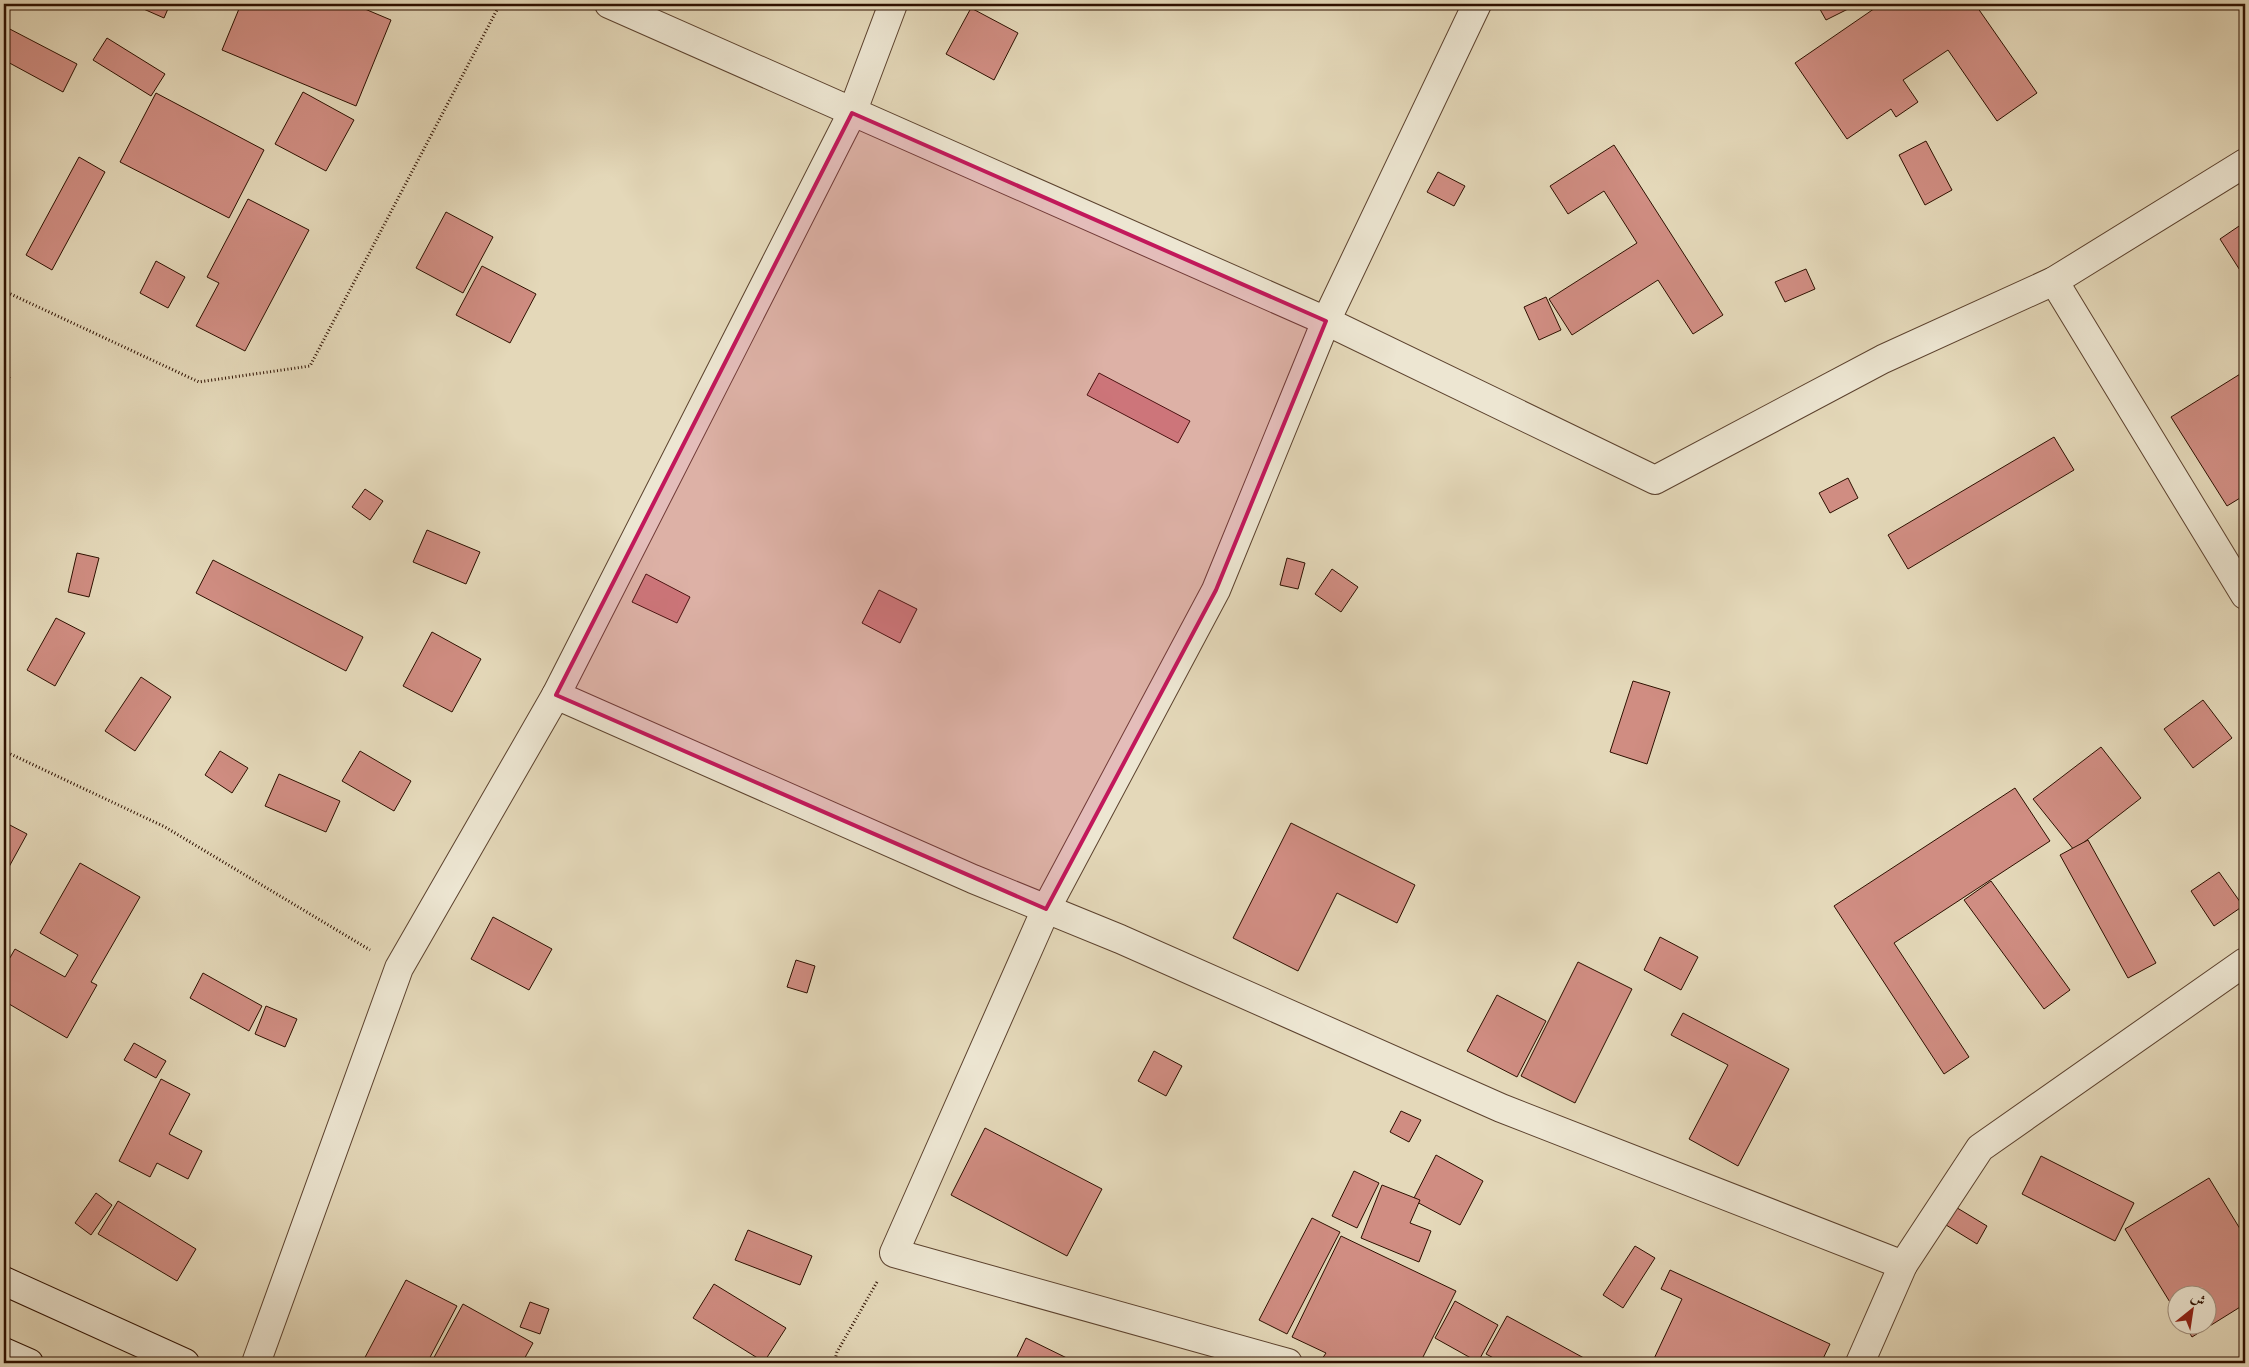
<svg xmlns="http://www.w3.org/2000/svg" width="2249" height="1367" font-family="'IM FELL English',Amiri,serif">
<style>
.building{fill:#d08d82;stroke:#2e1000}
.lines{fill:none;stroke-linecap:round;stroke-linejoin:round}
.street-casing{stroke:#5c422e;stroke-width:30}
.secondary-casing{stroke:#2e1000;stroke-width:30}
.path{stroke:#2e1000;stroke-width:3;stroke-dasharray:1 2.5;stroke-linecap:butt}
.street{stroke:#ede6d2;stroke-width:28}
.secondary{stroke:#ede6d2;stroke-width:28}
.marked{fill:#c2185b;fill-opacity:0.2;stroke:#c2185b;stroke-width:4;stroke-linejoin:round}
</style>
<rect width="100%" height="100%" fill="#e4d8b9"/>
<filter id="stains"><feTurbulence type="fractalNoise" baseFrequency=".004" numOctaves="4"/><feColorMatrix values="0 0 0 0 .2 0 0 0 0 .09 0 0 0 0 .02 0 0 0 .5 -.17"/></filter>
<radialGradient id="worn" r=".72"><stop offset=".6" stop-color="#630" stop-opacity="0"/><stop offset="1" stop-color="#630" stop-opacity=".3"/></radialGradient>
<g class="building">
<polygon points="140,4 170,4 164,18 139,7"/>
<polygon points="241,4 353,4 391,20 356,106 222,50"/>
<polygon points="1817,4 1858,4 1826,20"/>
<polygon points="1881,4 1975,4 2037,93 1997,121 1948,50 1903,80 1918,102 1896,117 1891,109 1847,139 1795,63"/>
<polygon points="971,8 1018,33 994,80 946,54"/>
<polygon points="4,26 77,64 63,92 4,60"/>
<polygon points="107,38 165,74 151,96 93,60"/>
<polygon points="303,92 354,120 326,171 275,144"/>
<polygon points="156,93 264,150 229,218 120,162"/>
<polygon points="1926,141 1952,190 1925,205 1899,155"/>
<polygon points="1614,145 1723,315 1693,334 1658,280 1572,335 1549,299 1637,243 1604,191 1568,214 1550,186"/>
<polygon points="79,157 105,172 52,270 26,255"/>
<polygon points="1438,172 1465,186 1454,206 1427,192"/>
<polygon points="248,199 309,230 245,351 196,326 219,283 207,277"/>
<polygon points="446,212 493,237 463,293 416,268"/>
<polygon points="2245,222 2245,274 2243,275 2220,239"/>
<polygon points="156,261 185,277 168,308 140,293"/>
<polygon points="482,266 536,294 510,343 456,315"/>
<polygon points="1806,269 1815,289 1785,302 1775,282"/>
<polygon points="1546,297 1561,330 1539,340 1524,307"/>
<polygon points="2245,371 2245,495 2227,506 2171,417"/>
<polygon points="1099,373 1190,421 1178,443 1087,395"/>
<polygon points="4,375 10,377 4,395"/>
<polygon points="2054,437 2074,470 1908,569 1888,535"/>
<polygon points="1848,478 1858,498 1830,513 1819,493"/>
<polygon points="365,489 383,501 370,520 352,507"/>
<polygon points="427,530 480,552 466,584 413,562"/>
<polygon points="77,553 99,558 89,597 68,592"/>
<polygon points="1287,558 1305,563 1298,589 1280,585"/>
<polygon points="213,560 363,637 346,671 196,593"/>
<polygon points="1332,569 1358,587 1341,612 1315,594"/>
<polygon points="646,574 690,597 677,623 632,602"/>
<polygon points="879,590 917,609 900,643 862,623"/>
<polygon points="56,618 85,633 55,686 27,670"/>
<polygon points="432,632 481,659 452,712 403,686"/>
<polygon points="141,677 171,697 135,751 105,731"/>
<polygon points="1633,681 1670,692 1647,764 1610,752"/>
<polygon points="2203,700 2232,738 2193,768 2164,729"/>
<polygon points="2101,747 2141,798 2074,850 2033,799"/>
<polygon points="220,751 248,768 232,793 205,775"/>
<polygon points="360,751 411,781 394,811 342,781"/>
<polygon points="279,774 340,801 326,832 265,806"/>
<polygon points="2015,788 2050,841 1894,943 1969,1057 1944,1074 1834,906"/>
<polygon points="6,823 27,834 4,876 4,828"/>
<polygon points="1291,823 1415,885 1397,923 1337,893 1298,971 1233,938"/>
<polygon points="2088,840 2156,963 2128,978 2060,855"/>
<polygon points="80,863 140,897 91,982 97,985 67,1038 4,1001 4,968 15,949 65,977 78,955 40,933"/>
<polygon points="2219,872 2243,906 2214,926 2191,891"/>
<polygon points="1991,881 2070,990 2044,1009 1964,900"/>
<polygon points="493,917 552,949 529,990 471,959"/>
<polygon points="1660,937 1698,957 1681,990 1644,970"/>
<polygon points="796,960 815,966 807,993 787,987"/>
<polygon points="1578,962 1632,989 1575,1103 1521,1076"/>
<polygon points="203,973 262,1006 249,1031 190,998"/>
<polygon points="1497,995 1546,1021 1517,1077 1467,1051"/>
<polygon points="266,1006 297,1019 285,1047 255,1034"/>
<polygon points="1683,1013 1789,1069 1738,1166 1689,1139 1728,1065 1671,1035"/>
<polygon points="134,1043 166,1061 156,1078 124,1060"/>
<polygon points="1154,1051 1182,1066 1166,1096 1138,1081"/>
<polygon points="161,1079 190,1094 169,1134 202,1151 188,1179 157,1163 150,1177 119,1161"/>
<polygon points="1401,1111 1421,1120 1409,1142 1390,1132"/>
<polygon points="985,1128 1102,1189 1067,1256 951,1195"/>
<polygon points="1436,1155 1483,1181 1460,1225 1413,1200"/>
<polygon points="2041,1156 2134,1203 2115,1241 2022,1194"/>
<polygon points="1354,1171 1379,1183 1357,1228 1332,1216"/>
<polygon points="2209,1178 2245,1237 2245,1304 2192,1337 2184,1324 2206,1324 2206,1294 2176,1294 2176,1312 2125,1229"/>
<polygon points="1382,1185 1420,1200 1410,1223 1431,1231 1419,1262 1361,1238"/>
<polygon points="96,1193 112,1205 91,1235 75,1223"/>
<polygon points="118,1201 196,1249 177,1281 98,1234"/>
<polygon points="1949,1203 1987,1226 1977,1244 1938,1220"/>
<polygon points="1312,1218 1340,1232 1287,1334 1259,1320"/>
<polygon points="748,1230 812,1256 800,1285 735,1260"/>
<polygon points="1341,1236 1456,1291 1420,1363 1330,1363 1322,1359 1326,1353 1292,1337"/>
<polygon points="1635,1246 1655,1258 1623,1308 1603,1295"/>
<polygon points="1670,1270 1830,1344 1821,1363 1723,1361 1652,1363 1682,1299 1661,1289"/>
<polygon points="406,1280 457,1306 427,1363 362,1363"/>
<polygon points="714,1284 786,1328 764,1362 693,1318"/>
<polygon points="1455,1301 1498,1325 1478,1362 1435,1338"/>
<polygon points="530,1302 549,1309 540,1334 520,1327"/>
<polygon points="463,1304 533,1343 522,1363 431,1363"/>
<polygon points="1507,1316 1593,1363 1503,1363 1486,1354"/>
<polygon points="1026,1338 1077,1363 1014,1363"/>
</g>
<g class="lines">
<g class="street-casing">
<g id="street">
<polyline points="609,4 1326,321 1655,480 1883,359 2054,281 2245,163"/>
<polyline points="2054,281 2245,595"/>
<polyline points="556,695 973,879 1120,939 1501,1108 1903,1265 1980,1148 2245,962"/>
<polyline points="256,1363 399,968 556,695 852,113 893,4"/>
<polyline points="1288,1363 894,1253 1046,909 1216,590 1326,321 1477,4"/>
<polyline points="1860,1363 1903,1265"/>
</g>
</g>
<g class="secondary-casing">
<g id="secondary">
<polyline points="4,1281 185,1363"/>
<polyline points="4,1352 29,1363"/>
</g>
</g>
<g class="path">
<polyline points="4,291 199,382 310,366 500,4"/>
<polyline points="4,751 165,827 370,950"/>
<polyline points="834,1363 837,1352 877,1282"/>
</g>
<use href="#street" class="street"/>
<use href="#secondary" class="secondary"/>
</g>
<path class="marked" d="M 852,113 L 1326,321 L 1216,590 L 1046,909 L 556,695 Z"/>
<rect width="2249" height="1367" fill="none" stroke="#e4d8b9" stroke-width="20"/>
<rect x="5" y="5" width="2239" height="1357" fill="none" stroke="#2e1000" stroke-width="2.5"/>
<rect x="10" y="10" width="2229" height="1347" fill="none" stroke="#2e1000"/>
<g transform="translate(2192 1310) rotate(30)"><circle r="24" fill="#ede6d2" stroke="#a1907e"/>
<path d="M0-4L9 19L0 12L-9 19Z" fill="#8f2418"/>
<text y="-8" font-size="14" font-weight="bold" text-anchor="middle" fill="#2e1000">ش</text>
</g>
<rect width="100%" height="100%" filter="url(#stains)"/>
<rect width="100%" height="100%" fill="url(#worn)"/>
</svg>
